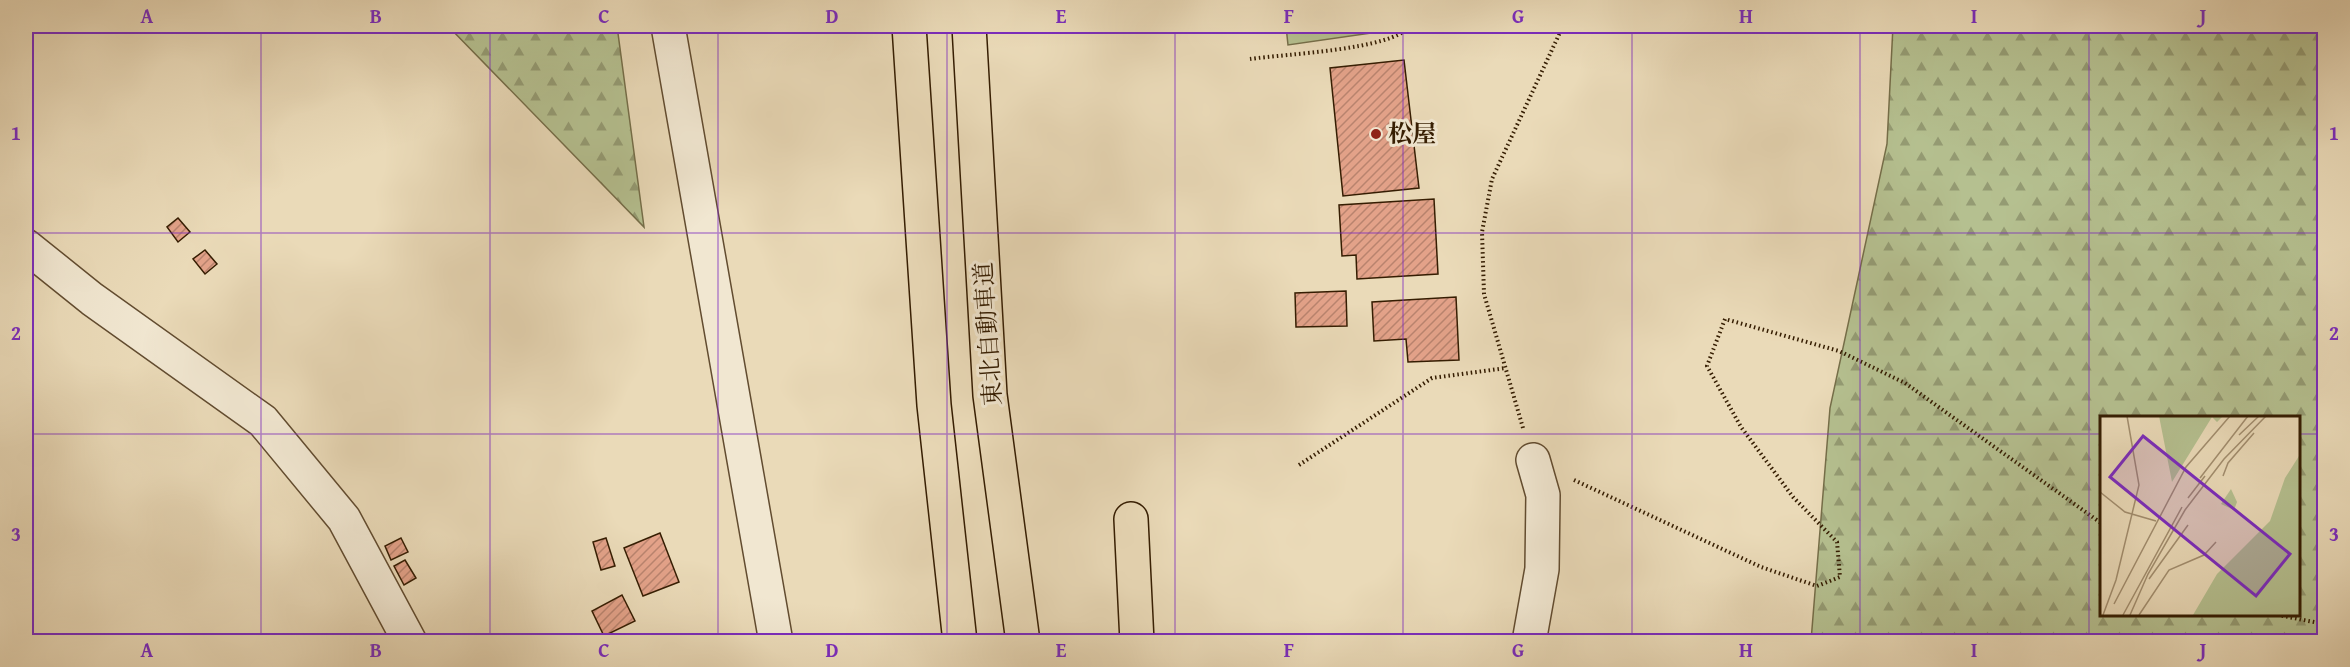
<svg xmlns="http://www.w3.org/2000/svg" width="2350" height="667" font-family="'Gentium Book Plus','Noto Serif JP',serif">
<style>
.forest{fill:url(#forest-firs);stroke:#756e49;stroke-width:1.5;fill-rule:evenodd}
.green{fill:#b5c090;stroke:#756e49;stroke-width:1.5}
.building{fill:url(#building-hatch);stroke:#351d02;stroke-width:1.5}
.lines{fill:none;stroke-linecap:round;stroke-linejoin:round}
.minor-casing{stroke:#624c30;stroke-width:36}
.highway-casing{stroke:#351d02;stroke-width:36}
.path{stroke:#351d02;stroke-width:4;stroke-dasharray:1.5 3;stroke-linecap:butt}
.minor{stroke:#f1e7d1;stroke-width:33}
.highway{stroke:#eadab8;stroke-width:33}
.grid{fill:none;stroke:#7b2cbf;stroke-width:1.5;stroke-opacity:0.55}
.poi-dot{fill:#8f2418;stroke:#f1e7d1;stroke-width:2}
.labels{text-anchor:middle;stroke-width:6;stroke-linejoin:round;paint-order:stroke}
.poi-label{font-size:24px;font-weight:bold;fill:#351d02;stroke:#f1e7d1;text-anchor:start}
.street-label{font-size:24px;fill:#351d02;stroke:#f1e7d1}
.inset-road{fill:none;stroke:#a28e6f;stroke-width:1.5}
.view{fill:#7b2cbf;fill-opacity:0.15;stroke:#7b2cbf;stroke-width:3}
.inset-edge{fill:none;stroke:#351d02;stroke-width:3}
.neatline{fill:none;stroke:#7b2cbf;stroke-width:2}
.grid-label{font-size:20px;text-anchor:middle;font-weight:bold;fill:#7b2cbf}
</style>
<defs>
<pattern id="forest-firs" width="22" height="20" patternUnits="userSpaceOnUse" patternTransform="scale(1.5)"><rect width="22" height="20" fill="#b5c090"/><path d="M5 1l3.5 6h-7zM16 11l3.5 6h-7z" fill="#949b73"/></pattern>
<pattern id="building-hatch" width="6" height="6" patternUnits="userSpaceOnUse" patternTransform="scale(1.5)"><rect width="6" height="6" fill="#e3a289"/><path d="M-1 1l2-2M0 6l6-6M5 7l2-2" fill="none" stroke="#b9836e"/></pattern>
</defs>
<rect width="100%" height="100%" fill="#eadab8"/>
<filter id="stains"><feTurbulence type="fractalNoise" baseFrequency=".00333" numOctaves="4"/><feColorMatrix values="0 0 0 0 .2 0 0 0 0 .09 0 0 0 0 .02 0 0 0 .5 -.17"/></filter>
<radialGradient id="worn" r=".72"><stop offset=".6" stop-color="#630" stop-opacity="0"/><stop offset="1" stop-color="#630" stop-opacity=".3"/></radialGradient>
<g class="forest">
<polygon points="448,26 617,26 644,227"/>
<path d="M 1893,26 L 2324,26 L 2324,641 L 1811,641 L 1830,408 L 1887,144 ZM 2101,418 L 2298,418 L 2298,614 L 2101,614 Z"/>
</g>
<polygon class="green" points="1286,26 1420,26 1288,45"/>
<g class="building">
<polygon points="1404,60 1419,188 1343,196 1330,68"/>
<polygon points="1434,199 1438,274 1357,279 1356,255 1342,256 1339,205"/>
<polygon points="178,218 190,232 178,242 167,227"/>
<polygon points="205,250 217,264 205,274 193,259"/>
<polygon points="1346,291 1347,326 1296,327 1295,293"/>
<polygon points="1456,297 1459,360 1408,362 1406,339 1374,341 1372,302"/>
<polygon points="660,533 679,582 643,596 624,548"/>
<polygon points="401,538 408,552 391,560 385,546"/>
<polygon points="606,538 615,566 601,570 593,542"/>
<polygon points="405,560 416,578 404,585 394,566"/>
<polygon points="622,595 635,621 604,636 592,611"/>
</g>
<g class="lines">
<g class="minor-casing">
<g id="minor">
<polyline points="668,26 776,642"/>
<polyline points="26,246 92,299 263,421 344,519 410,642"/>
<polyline points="1529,642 1542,569 1543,495 1533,460"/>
</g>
</g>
<g class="highway-casing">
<g id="highway">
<polyline points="909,26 934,405 960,642"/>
<polyline points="969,26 990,395 1023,642"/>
<polyline points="1131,519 1137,642"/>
</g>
</g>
<g class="path">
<path d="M 1250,59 C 1284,54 1392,50 1410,26"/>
<polyline points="1523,428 1484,294 1482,232 1492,179 1563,26"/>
<polyline points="1299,465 1432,378 1506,368"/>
<polyline points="1574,480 1761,567 1817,586 1840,577 1837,542 1793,497 1741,427 1707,366 1725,319 1839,351 1905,383 2101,523"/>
<polyline points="2273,614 2324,624"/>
</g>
<use href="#minor" class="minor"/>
<use href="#highway" class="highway"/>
</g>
<path class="grid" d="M 261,26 L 261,642M 490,26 L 490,642M 718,26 L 718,642M 947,26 L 947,642M 1175,26 L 1175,642M 1403,26 L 1403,642M 1632,26 L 1632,642M 1860,26 L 1860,642M 2089,26 L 2089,642M 26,233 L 2324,233M 26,434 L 2101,434M 2298,434 L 2324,434"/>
<circle class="poi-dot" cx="1376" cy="134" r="6"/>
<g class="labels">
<g class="poi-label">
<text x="1388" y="142">松屋</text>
</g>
<g class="street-label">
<text transform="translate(988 334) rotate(-94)" y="8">東北自動車道</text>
</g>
</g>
<g transform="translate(2100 416)">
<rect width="200" height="200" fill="#eadab8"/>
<path d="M 59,0 L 123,0 L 117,6 L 112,1 L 72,66 ZM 199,40 L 199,199 L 93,199 L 117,158 L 170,105 L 185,62 Z" fill="#b5c090"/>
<path d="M 131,73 L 137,86 L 134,94 L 121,88 Z" fill="#b5c090"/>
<path class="inset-road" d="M 139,19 L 159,0M 123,60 L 128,47 L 154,17M 100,62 L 148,0M 0,76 L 25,96 L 56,105M 88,82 L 105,60M 49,163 L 88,109M 14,188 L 86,51 L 130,0M 3,199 L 16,164 L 39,69 L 27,0M 23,199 L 82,91M 30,199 L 48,158 L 85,94 L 124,43 L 166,0M 39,199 L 69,154 L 104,139 L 116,126"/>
<path class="view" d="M 43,20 L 190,138 L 156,180 L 10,61 Z"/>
<rect width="200" height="200" class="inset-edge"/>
</g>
<rect width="2350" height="667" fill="none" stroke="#eadab8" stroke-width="66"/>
<rect x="33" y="33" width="2284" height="601" class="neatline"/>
<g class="grid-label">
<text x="147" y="23">A</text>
<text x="376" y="23">B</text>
<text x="604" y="23">C</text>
<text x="832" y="23">D</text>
<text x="1061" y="23">E</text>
<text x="1289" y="23">F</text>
<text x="1518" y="23">G</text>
<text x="1746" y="23">H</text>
<text x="1974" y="23">I</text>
<text x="2203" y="23">J</text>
<text x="16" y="140">1</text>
<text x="2334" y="140">1</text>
<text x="16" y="340">2</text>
<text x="2334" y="340">2</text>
<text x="16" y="541">3</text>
<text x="2334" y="541">3</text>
<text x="147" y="657">A</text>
<text x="376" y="657">B</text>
<text x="604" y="657">C</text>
<text x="832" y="657">D</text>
<text x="1061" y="657">E</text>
<text x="1289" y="657">F</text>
<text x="1518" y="657">G</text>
<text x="1746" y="657">H</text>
<text x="1974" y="657">I</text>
<text x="2203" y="657">J</text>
</g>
<rect width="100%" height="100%" filter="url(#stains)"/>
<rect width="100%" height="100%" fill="url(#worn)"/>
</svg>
